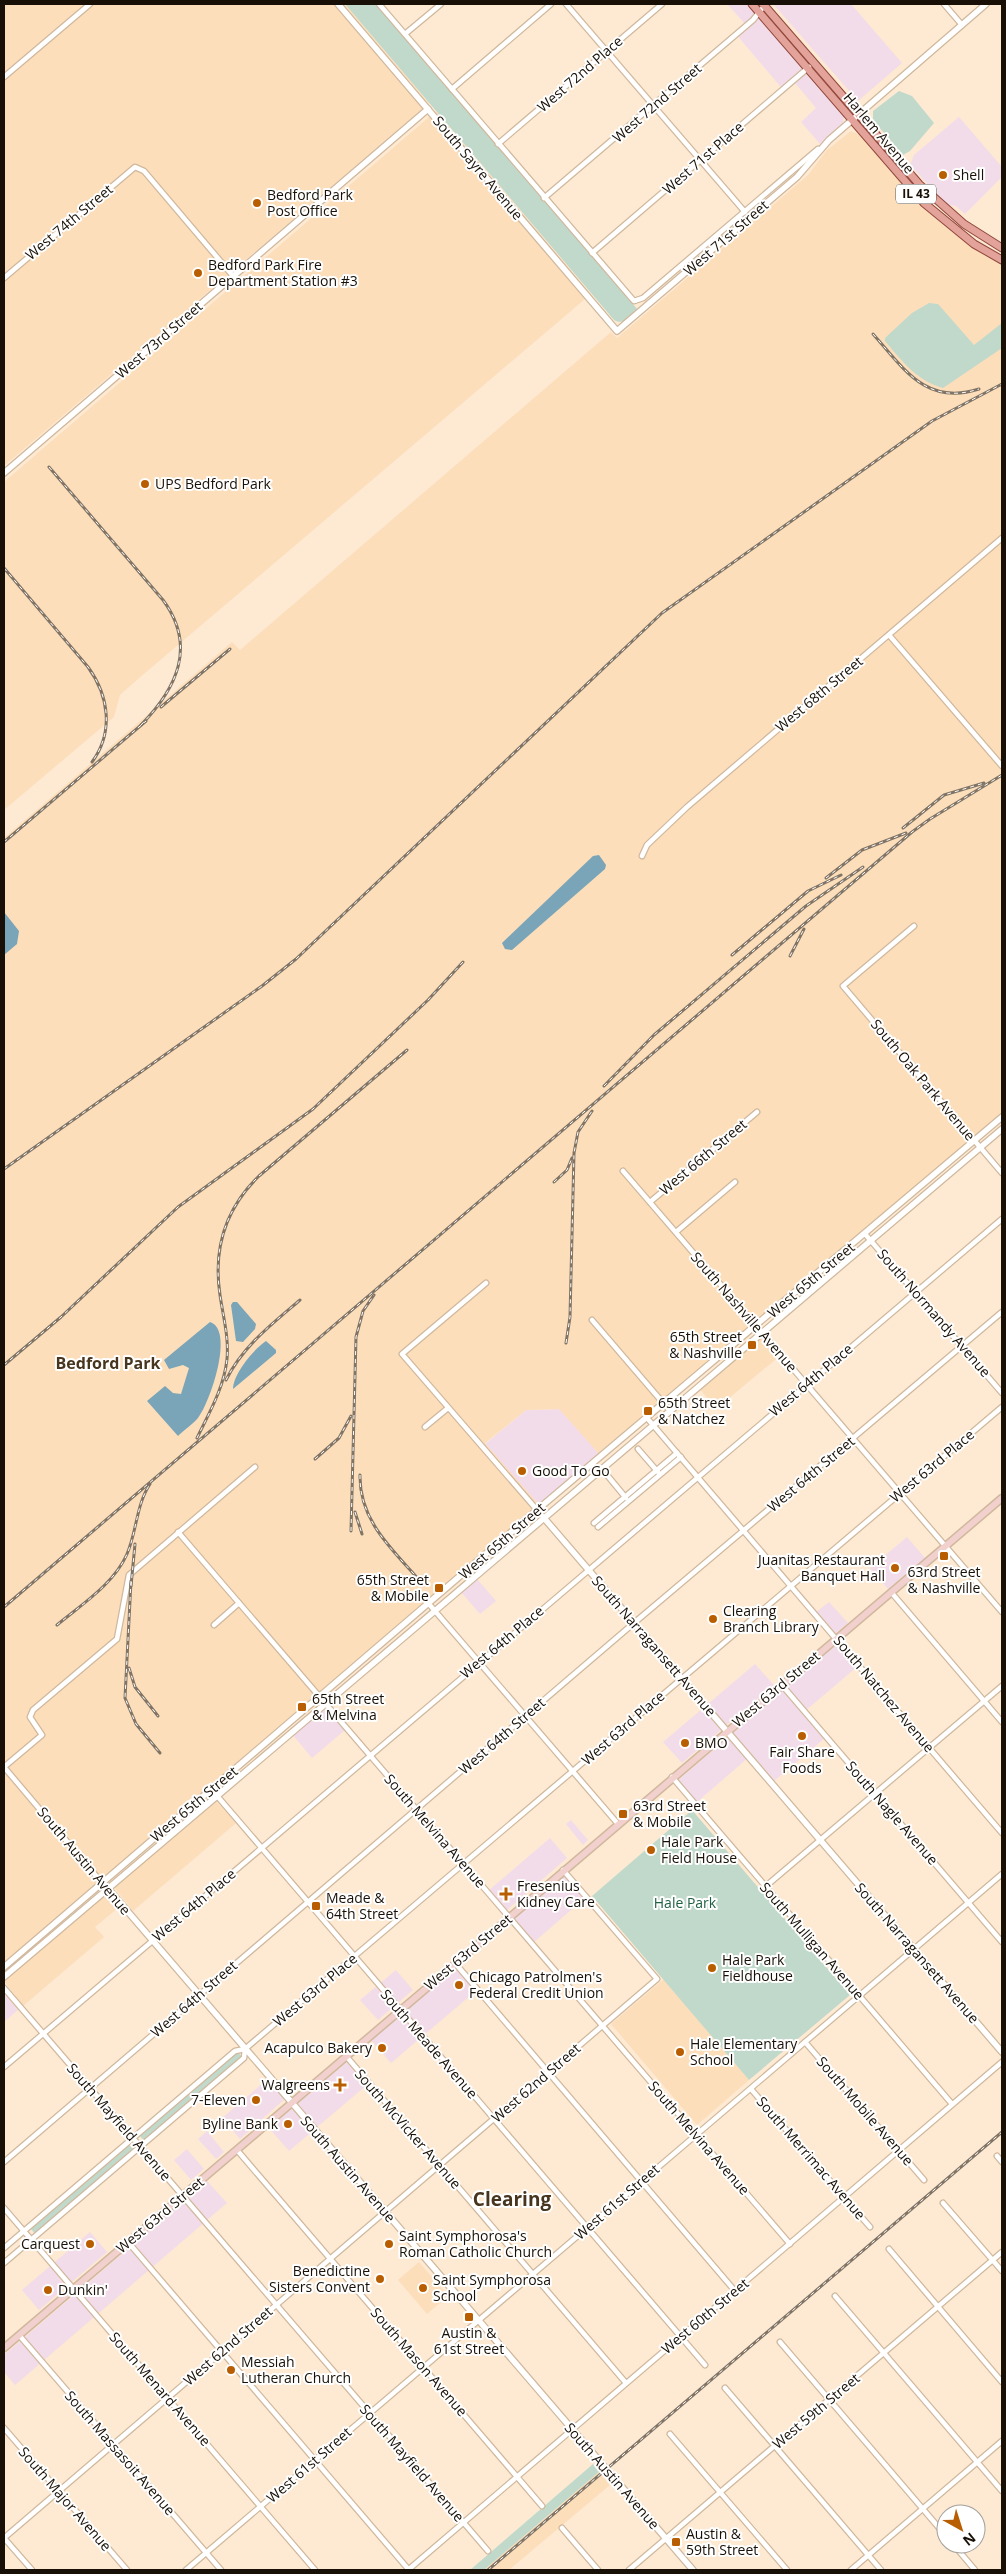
<svg xmlns="http://www.w3.org/2000/svg" width="1006" height="2574" font-family="'Open Sans',sans-serif">
<style>
.commercial{fill:#f3dce9}
.built{fill:#fcdebb}
.green{fill:#c1d9cb}
.water{fill:#7aa4b7}
.lines{fill:none;stroke-linecap:round;stroke-linejoin:round}
.minor-casing{stroke:#d0b89d;stroke-width:7}
.tertiary-casing{stroke:#d0b89d;stroke-width:8}
.secondary-casing{stroke:#d0b89d;stroke-width:9}
.primary-casing{stroke:#90473b;stroke-width:9}
.minor{stroke:#fff;stroke-width:4.5}
.tertiary{stroke:#fff;stroke-width:5.5}
.secondary{stroke:#f1d0cd;stroke-width:6}
.primary{stroke:#e3a29a;stroke-width:7}
.rail-casing{stroke:#817464;stroke-width:3}
.rail{stroke:#fff;stroke-width:1;stroke-dasharray:4;stroke-linecap:butt}
.poi-dot{fill:#b95e00;stroke:#fff;stroke-width:2}
.labels{text-anchor:middle;stroke-width:4;stroke-linejoin:round;paint-order:stroke}
.shield{fill:#fff;stroke:#5d5851;stroke-width:1}
.shield-label{font-size:12px;font-weight:bold;fill:#181006}
.street-label{font-size:14px;fill:#181006;stroke:#fff}
.poi-label{font-size:14px;fill:#181006;stroke:#fff;text-anchor:start}
.park-label{font-size:14px;fill:#206143;stroke:#fff}
.quarter-label{font-size:16px;font-weight:bold;fill:#48351d;stroke:#fff}
.district-label{font-size:19px;font-weight:bold;fill:#48351d;stroke:#fff}
</style>
<rect width="100%" height="100%" fill="#feead3"/>
<g class="commercial">
<polygon points="727,4 747,4 844,116 843,123 820,144 801,122 816,108 795,83 785,92 735,33 745,24"/>
<polygon points="776,4 851,4 902,63 858,101 774,5"/>
<polygon points="959,117 1002,167 1002,177 965,214 956,206 948,205 944,202 910,165 914,155"/>
<polygon points="560,1409 600,1455 540,1506 485,1444 526,1410"/>
<polygon points="907,1537 925,1558 888,1589 870,1568"/>
<polygon points="477,1579 496,1601 480,1614 461,1592"/>
<polygon points="829,1602 848,1623 834,1635 815,1613"/>
<polygon points="838,1643 858,1666 804,1712 825,1738 772,1783 749,1757 696,1803 677,1781"/>
<polygon points="755,1664 774,1685 682,1763 663,1742"/>
<polygon points="324,1706 345,1730 312,1758 292,1734"/>
<polygon points="571,1820 588,1840 583,1845 566,1824"/>
<polygon points="550,1838 567,1858 506,1911 488,1891"/>
<polygon points="566,1874 586,1897 533,1943 513,1920"/>
<polygon points="457,1967 477,1990 391,2063 371,2040"/>
<polygon points="396,1970 413,1990 378,2020 360,2000"/>
<polygon points="4,1993 18,2010 4,2022"/>
<polygon points="348,2061 368,2084 289,2151 269,2128"/>
<polygon points="270,2077 287,2097 240,2139 222,2118"/>
<polygon points="207,2131 224,2152 216,2159 198,2139"/>
<polygon points="187,2149 204,2169 191,2180 174,2160"/>
<polygon points="207,2181 227,2203 15,2385 4,2372 4,2355"/>
<polygon points="90,2232 107,2252 39,2310 22,2290"/>
</g>
<g class="built">
<polygon points="4,4 345,4 429,103 4,466"/>
<polygon points="436,111 591,294 138,679 120,695 114,717 4,810 4,482"/>
<polygon points="851,131 860,135 933,216 962,240 1002,265 1002,1113 600,1455 559,1409 526,1410 485,1443 540,1506 4,1967 4,838 232,642 240,650 611,332 617,338 808,175 826,151"/>
<polygon points="762,1335 781,1355 716,1409 699,1388"/>
<polygon points="215,1800 236,1823 133,1911 113,1886"/>
<polygon points="105,1894 118,1908 95,1927 104,1937 23,2006 4,1981"/>
<polygon points="664,1979 749,2080 697,2125 611,2024"/>
<polygon points="419,2262 448,2296 427,2314 398,2280"/>
<polygon points="599,2472 610,2485 509,2570 484,2570"/>
</g>
<g class="green">
<path d="M 345,4 L 377,4 L 638,310 C 630,316 624,326 614,320 Z"/>
<polygon points="899,91 912,96 934,123 910,151 903,155 873,120 873,111"/>
<path d="M 929,303 L 938,304 L 974,345 L 1002,323 L 1002,348 L 943,388 C 917,381 902,361 885,341 L 885,338 L 912,313 Z"/>
<polygon points="692,1810 850,1995 749,2080 592,1896"/>
<polygon points="238,2052 242,2057 144,2141 140,2136"/>
<polygon points="129,2145 134,2150 35,2234 31,2229"/>
<polygon points="593,2464 599,2472 484,2570 470,2570"/>
</g>
<g class="water">
<polygon points="599,855 606,865 605,869 512,950 505,949 502,943 593,856"/>
<polygon points="4,912 19,931 17,944 4,955"/>
<polygon points="233,1302 237,1302 256,1324 255,1329 243,1342 236,1341 231,1305"/>
<path d="M 210,1322 C 235,1330 210,1403 198,1418 C 193,1424 184,1430 178,1436 L 147,1401 L 165,1386 L 173,1393 L 181,1394 L 189,1368 L 183,1365 L 169,1369 L 164,1360 Z"/>
<path d="M 266,1341 L 276,1350 L 276,1353 L 233,1389 C 233,1374 254,1349 266,1341 Z"/>
</g>
<g class="lines">
<g class="minor-casing">
<g id="minor">
<polyline points="379,4 634,301 643,298 818,149"/>
<polyline points="566,4 745,212"/>
<polyline points="944,4 962,25"/>
<polyline points="405,34 441,4"/>
<polyline points="4,77 90,4"/>
<polyline points="452,89 551,4"/>
<polyline points="498,144 662,4"/>
<polyline points="544,198 753,20 765,5"/>
<polyline points="592,253 809,67"/>
<polyline points="4,278 135,167 144,171 233,276"/>
<polyline points="889,635 1002,766"/>
<polyline points="642,856 647,845 687,807 1002,538"/>
<polyline points="914,926 843,986 1002,1173"/>
<polyline points="623,1171 1002,1612"/>
<polyline points="650,1202 757,1112"/>
<polyline points="676,1232 735,1182"/>
<polyline points="865,1234 1002,1393"/>
<polyline points="486,1283 402,1354 544,1518"/>
<polyline points="592,1320 670,1411"/>
<polyline points="647,1418 1002,1833"/>
<polyline points="425,1427 448,1408"/>
<polyline points="638,1449 658,1472"/>
<polyline points="607,1475 626,1498"/>
<polyline points="594,1523 677,1453"/>
<polyline points="598,1527 681,1457"/>
<polyline points="178,1532 790,2244"/>
<polyline points="891,1592 1002,1722"/>
<polyline points="429,1604 618,1824"/>
<polyline points="214,1625 239,1603"/>
<polyline points="781,1684 1002,1942"/>
<polyline points="4,1767 42,1735 30,1717 33,1710 117,1639 129,1575 255,1467"/>
<polyline points="4,1767 102,1883"/>
<polyline points="672,1777 952,2104"/>
<polyline points="212,1790 705,2365"/>
<polyline points="766,1886 1002,1686"/>
<polyline points="455,1963 735,2291"/>
<polyline points="4,1988 488,2551"/>
<polyline points="805,2042 924,2180"/>
<polyline points="346,2056 626,2383"/>
<polyline points="4,2067 1002,1219"/>
<polyline points="751,2089 870,2227"/>
<polyline points="237,2150 542,2506"/>
<polyline points="997,2156 1002,2162"/>
<polyline points="4,2162 634,1623 1002,1312"/>
<polyline points="943,2203 1002,2271"/>
<polyline points="4,2208 315,2570"/>
<polyline points="128,2242 409,2570"/>
<polyline points="4,2248 235,2051 245,2049 1002,1407"/>
<polyline points="889,2249 1002,2382"/>
<polyline points="4,2263 244,2058 245,2049"/>
<polyline points="835,2296 1002,2491"/>
<polyline points="19,2335 221,2570"/>
<polyline points="780,2342 946,2536"/>
<polyline points="725,2388 881,2570"/>
<polyline points="4,2428 127,2570"/>
<polyline points="670,2434 787,2570"/>
<polyline points="562,2528 598,2570"/>
<polyline points="4,2538 657,1979 563,1870"/>
<polyline points="4,2538 32,2570"/>
<polyline points="953,2544 975,2570"/>
<polyline points="186,2570 1002,1874"/>
<polyline points="408,2570 1002,2062"/>
<polyline points="629,2570 1002,2252"/>
<polyline points="851,2570 1002,2441"/>
</g>
</g>
<g class="tertiary-casing">
<g id="tertiary">
<polyline points="338,4 617,331 797,177 829,140 986,4"/>
<polyline points="4,473 428,109"/>
<polyline points="544,1518 1002,2052"/>
<polyline points="105,1885 693,2570"/>
<polyline points="4,1967 537,1510 1002,1117"/>
<polyline points="4,1977 1002,1129"/>
</g>
</g>
<g class="secondary-casing">
<polyline id="secondary" points="4,2348 1002,1498"/>
</g>
<g class="primary-casing">
<g id="primary">
<polyline points="752,4 924,203 974,244 1002,260"/>
<polyline points="763,4 919,184 964,224 1002,248"/>
</g>
</g>
<use href="#minor" class="minor"/>
<use href="#tertiary" class="tertiary"/>
<use href="#secondary" class="secondary"/>
<use href="#primary" class="primary"/>
<g class="rail-casing">
<g id="rail">
<path d="M 873,334 C 904,369 926,406 979,389"/>
<path d="M 49,467 L 163,600 C 197,646 177,688 141,725"/>
<path d="M 4,568 L 88,667 C 109,696 114,732 92,762"/>
<polyline points="161,707 230,649"/>
<polyline points="903,828 944,795 984,783"/>
<polyline points="4,842 146,721"/>
<polyline points="826,878 862,850 906,833"/>
<polyline points="732,955 808,891 841,875"/>
<polyline points="790,956 804,929"/>
<polyline points="604,1086 654,1035 806,906 863,867"/>
<polyline points="4,1169 262,986 296,959 662,613 932,421 1002,384"/>
<polyline points="554,1182 567,1170 572,1158"/>
<polyline points="566,1343 570,1317 574,1153 578,1132 592,1111"/>
<polyline points="4,1365 61,1317 178,1207 313,1109 428,1000 463,962"/>
<path d="M 226,1380 C 243,1346 272,1324 300,1300"/>
<path d="M 197,1438 C 209,1413 224,1388 227,1359 C 229,1337 223,1316 220,1295 C 213,1249 225,1209 259,1176 L 407,1050"/>
<polyline points="315,1459 339,1438 351,1416"/>
<path d="M 360,1475 C 359,1521 393,1550 421,1582"/>
<polyline points="355,1512 362,1534"/>
<polyline points="351,1531 356,1337 363,1311 374,1295"/>
<polyline points="131,1581 125,1698 136,1724 160,1753"/>
<polyline points="131,1586 135,1544"/>
<polyline points="4,1607 912,832 930,819 1002,775"/>
<path d="M 57,1625 C 81,1605 114,1584 127,1554 C 137,1531 136,1505 150,1484"/>
<polyline points="129,1668 135,1687 158,1716"/>
<polyline points="488,2570 1002,2132"/>
</g>
</g>
<use href="#rail" class="rail"/>
</g>
<g class="poi-dot">
<circle cx="943" cy="175" r="5"/>
<circle cx="257" cy="203" r="5"/>
<circle cx="198" cy="273" r="5"/>
<circle cx="145" cy="484" r="5"/>
<rect x="747" y="1340" width="10" height="10" rx="2.5"/>
<rect x="643" y="1406" width="10" height="10" rx="2.5"/>
<circle cx="522" cy="1471" r="5"/>
<rect x="939" y="1551" width="10" height="10" rx="2.5"/>
<circle cx="895" cy="1568" r="5"/>
<rect x="434" y="1583" width="10" height="10" rx="2.5"/>
<circle cx="713" cy="1619" r="5"/>
<rect x="297" y="1702" width="10" height="10" rx="2.5"/>
<circle cx="802" cy="1736" r="5"/>
<circle cx="685" cy="1743" r="5"/>
<rect x="618" y="1809" width="10" height="10" rx="2.5"/>
<circle cx="651" cy="1850" r="5"/>
<path d="M503.5 1886.5h5v5h5v5h-5v5h-5v-5h-5v-5h5z"/>
<rect x="311" y="1901" width="10" height="10" rx="2.5"/>
<circle cx="712" cy="1968" r="5"/>
<circle cx="459" cy="1985" r="5"/>
<circle cx="382" cy="2048" r="5"/>
<circle cx="680" cy="2052" r="5"/>
<path d="M337.5 2077.5h5v5h5v5h-5v5h-5v-5h-5v-5h5z"/>
<circle cx="256" cy="2100" r="5"/>
<circle cx="288" cy="2124" r="5"/>
<circle cx="90" cy="2244" r="5"/>
<circle cx="389" cy="2244" r="5"/>
<circle cx="380" cy="2279" r="5"/>
<circle cx="423" cy="2288" r="5"/>
<circle cx="48" cy="2290" r="5"/>
<rect x="464" y="2312" width="10" height="10" rx="2.5"/>
<circle cx="231" cy="2370" r="5"/>
<rect x="671" y="2537" width="10" height="10" rx="2.5"/>
</g>
<g class="labels">
<rect class="shield" x="896" y="184.5" width="40" height="19" rx="4"/>
<g class="shield-label">
<text x="916" y="198">IL 43</text>
</g>
<g class="street-label">
<text transform="translate(580 74) rotate(-41)" y="5">West 72nd Place</text>
<text transform="translate(657 103) rotate(-41)" y="5">West 72nd Street</text>
<text transform="translate(879 133) rotate(50)" y="5">Harlem Avenue</text>
<text transform="translate(703 158) rotate(-41)" y="5">West 71st Place</text>
<text transform="translate(478 168) rotate(50)" y="5">South Sayre Avenue</text>
<text transform="translate(69 222) rotate(-40)" y="5">West 74th Street</text>
<text transform="translate(726 238) rotate(-41)" y="5">West 71st Street</text>
<text transform="translate(159 340) rotate(-41)" y="5">West 73rd Street</text>
<text transform="translate(819 694) rotate(-40)" y="5">West 68th Street</text>
<text transform="translate(923 1080) rotate(50)" y="5">South Oak Park Avenue</text>
<text transform="translate(703 1157) rotate(-40)" y="5">West 66th Street</text>
<text transform="translate(811 1280) rotate(-40)" y="5">West 65th Street</text>
<text transform="translate(744 1312) rotate(49)" y="5">South Nashville Avenue</text>
<text transform="translate(934 1313) rotate(49)" y="5">South Normandy Avenue</text>
<text transform="translate(811 1380) rotate(-40)" y="5">West 64th Place</text>
<text transform="translate(932 1466) rotate(-40)" y="5">West 63rd Place</text>
<text transform="translate(811 1474) rotate(-40)" y="5">West 64th Street</text>
<text transform="translate(502 1541) rotate(-41)" y="5">West 65th Street</text>
<text transform="translate(502 1642) rotate(-40)" y="5">West 64th Place</text>
<text transform="translate(654 1646) rotate(49)" y="5">South Narragansett Avenue</text>
<text transform="translate(776 1689) rotate(-40)" y="5">West 63rd Street</text>
<text transform="translate(884 1694) rotate(50)" y="5">South Natchez Avenue</text>
<text transform="translate(623 1728) rotate(-41)" y="5">West 63rd Place</text>
<text transform="translate(502 1736) rotate(-41)" y="5">West 64th Street</text>
<text transform="translate(194 1804) rotate(-40)" y="5">West 65th Street</text>
<text transform="translate(892 1813) rotate(49)" y="5">South Nagle Avenue</text>
<text transform="translate(435 1831) rotate(49)" y="5">South Melvina Avenue</text>
<text transform="translate(84 1861) rotate(50)" y="5">South Austin Avenue</text>
<text transform="translate(194 1905) rotate(-40)" y="5">West 64th Place</text>
<text transform="translate(812 1941) rotate(49)" y="5">South Mulligan Avenue</text>
<text transform="translate(468 1952) rotate(-40)" y="5">West 63rd Street</text>
<text transform="translate(917 1953) rotate(49)" y="5">South Narragansett Avenue</text>
<text transform="translate(315 1990) rotate(-40)" y="5">West 63rd Place</text>
<text transform="translate(194 1999) rotate(-41)" y="5">West 64th Street</text>
<text transform="translate(429 2044) rotate(49)" y="5">South Meade Avenue</text>
<text transform="translate(536 2083) rotate(-41)" y="5">West 62nd Street</text>
<text transform="translate(865 2111) rotate(49)" y="5">South Mobile Avenue</text>
<text transform="translate(119 2122) rotate(49)" y="5">South Mayfield Avenue</text>
<text transform="translate(408 2129) rotate(49)" y="5">South McVicker Avenue</text>
<text transform="translate(699 2138) rotate(49)" y="5">South Melvina Avenue</text>
<text transform="translate(811 2158) rotate(49)" y="5">South Merrimac Avenue</text>
<text transform="translate(348 2169) rotate(49)" y="5">South Austin Avenue</text>
<text transform="translate(617 2202) rotate(-41)" y="5">West 61st Street</text>
<text transform="translate(160 2215) rotate(-40)" y="5">West 63rd Street</text>
<text transform="translate(705 2316) rotate(-40)" y="5">West 60th Street</text>
<text transform="translate(228 2346) rotate(-41)" y="5">West 62nd Street</text>
<text transform="translate(419 2362) rotate(49)" y="5">South Mason Avenue</text>
<text transform="translate(160 2389) rotate(49)" y="5">South Menard Avenue</text>
<text transform="translate(816 2411) rotate(-40)" y="5">West 59th Street</text>
<text transform="translate(120 2453) rotate(49)" y="5">South Massasoit Avenue</text>
<text transform="translate(412 2463) rotate(49)" y="5">South Mayfield Avenue</text>
<text transform="translate(309 2465) rotate(-41)" y="5">West 61st Street</text>
<text transform="translate(612 2476) rotate(49)" y="5">South Austin Avenue</text>
<text transform="translate(65 2499) rotate(49)" y="5">South Major Avenue</text>
</g>
<g class="poi-label">
<text x="953" y="180">Shell</text>
<text x="267" y="200">Bedford Park<tspan x="267" dy="16">Post Office</tspan></text>
<text x="208" y="270">Bedford Park Fire<tspan x="208" dy="16">Department Station #3</tspan></text>
<text x="155" y="489">UPS Bedford Park</text>
<text x="742" y="1342" text-anchor="end">65th Street<tspan x="742" dy="16">&amp; Nashville</tspan></text>
<text x="658" y="1408">65th Street<tspan x="658" dy="16">&amp; Natchez</tspan></text>
<text x="532" y="1476">Good To Go</text>
<text x="885" y="1565" text-anchor="end">Juanitas Restaurant<tspan x="885" dy="16">Banquet Hall</tspan></text>
<text x="944" y="1577" text-anchor="middle">63rd Street<tspan x="944" dy="16">&amp; Nashville</tspan></text>
<text x="429" y="1585" text-anchor="end">65th Street<tspan x="429" dy="16">&amp; Mobile</tspan></text>
<text x="723" y="1616">Clearing<tspan x="723" dy="16">Branch Library</tspan></text>
<text x="312" y="1704">65th Street<tspan x="312" dy="16">&amp; Melvina</tspan></text>
<text x="695" y="1748">BMO</text>
<text x="802" y="1757" text-anchor="middle">Fair Share<tspan x="802" dy="16">Foods</tspan></text>
<text x="633" y="1811">63rd Street<tspan x="633" dy="16">&amp; Mobile</tspan></text>
<text x="661" y="1847">Hale Park<tspan x="661" dy="16">Field House</tspan></text>
<text x="517" y="1891">Fresenius<tspan x="517" dy="16">Kidney Care</tspan></text>
<text x="326" y="1903">Meade &amp;<tspan x="326" dy="16">64th Street</tspan></text>
<text x="722" y="1965">Hale Park<tspan x="722" dy="16">Fieldhouse</tspan></text>
<text x="469" y="1982">Chicago Patrolmen's<tspan x="469" dy="16">Federal Credit Union</tspan></text>
<text x="690" y="2049">Hale Elementary<tspan x="690" dy="16">School</tspan></text>
<text x="372" y="2053" text-anchor="end">Acapulco Bakery</text>
<text x="330" y="2090" text-anchor="end">Walgreens</text>
<text x="246" y="2105" text-anchor="end">7-Eleven</text>
<text x="278" y="2129" text-anchor="end">Byline Bank</text>
<text x="399" y="2241">Saint Symphorosa's<tspan x="399" dy="16">Roman Catholic Church</tspan></text>
<text x="80" y="2249" text-anchor="end">Carquest</text>
<text x="370" y="2276" text-anchor="end">Benedictine<tspan x="370" dy="16">Sisters Convent</tspan></text>
<text x="433" y="2285">Saint Symphorosa<tspan x="433" dy="16">School</tspan></text>
<text x="58" y="2295">Dunkin'</text>
<text x="469" y="2338" text-anchor="middle">Austin &amp;<tspan x="469" dy="16">61st Street</tspan></text>
<text x="241" y="2367">Messiah<tspan x="241" dy="16">Lutheran Church</tspan></text>
<text x="686" y="2539">Austin &amp;<tspan x="686" dy="16">59th Street</tspan></text>
</g>
<g class="park-label">
<text x="685" y="1908">Hale Park</text>
</g>
<g class="quarter-label">
<text x="108" y="1369">Bedford Park</text>
</g>
<g class="district-label">
<text x="512" y="2206">Clearing</text>
</g>
</g>
<rect width="1006" height="2574" fill="none" stroke="#181006" stroke-width="10"/>
<g transform="translate(961 2529) rotate(141)"><circle r="24" fill="#ffffff" stroke="#a39f9b"/>
<path d="M0-4L9 19L0 12L-9 19Z" fill="#b95e00"/>
<text y="-8" font-size="14" font-weight="bold" text-anchor="middle" fill="#181006">N</text>
</g>
</svg>
